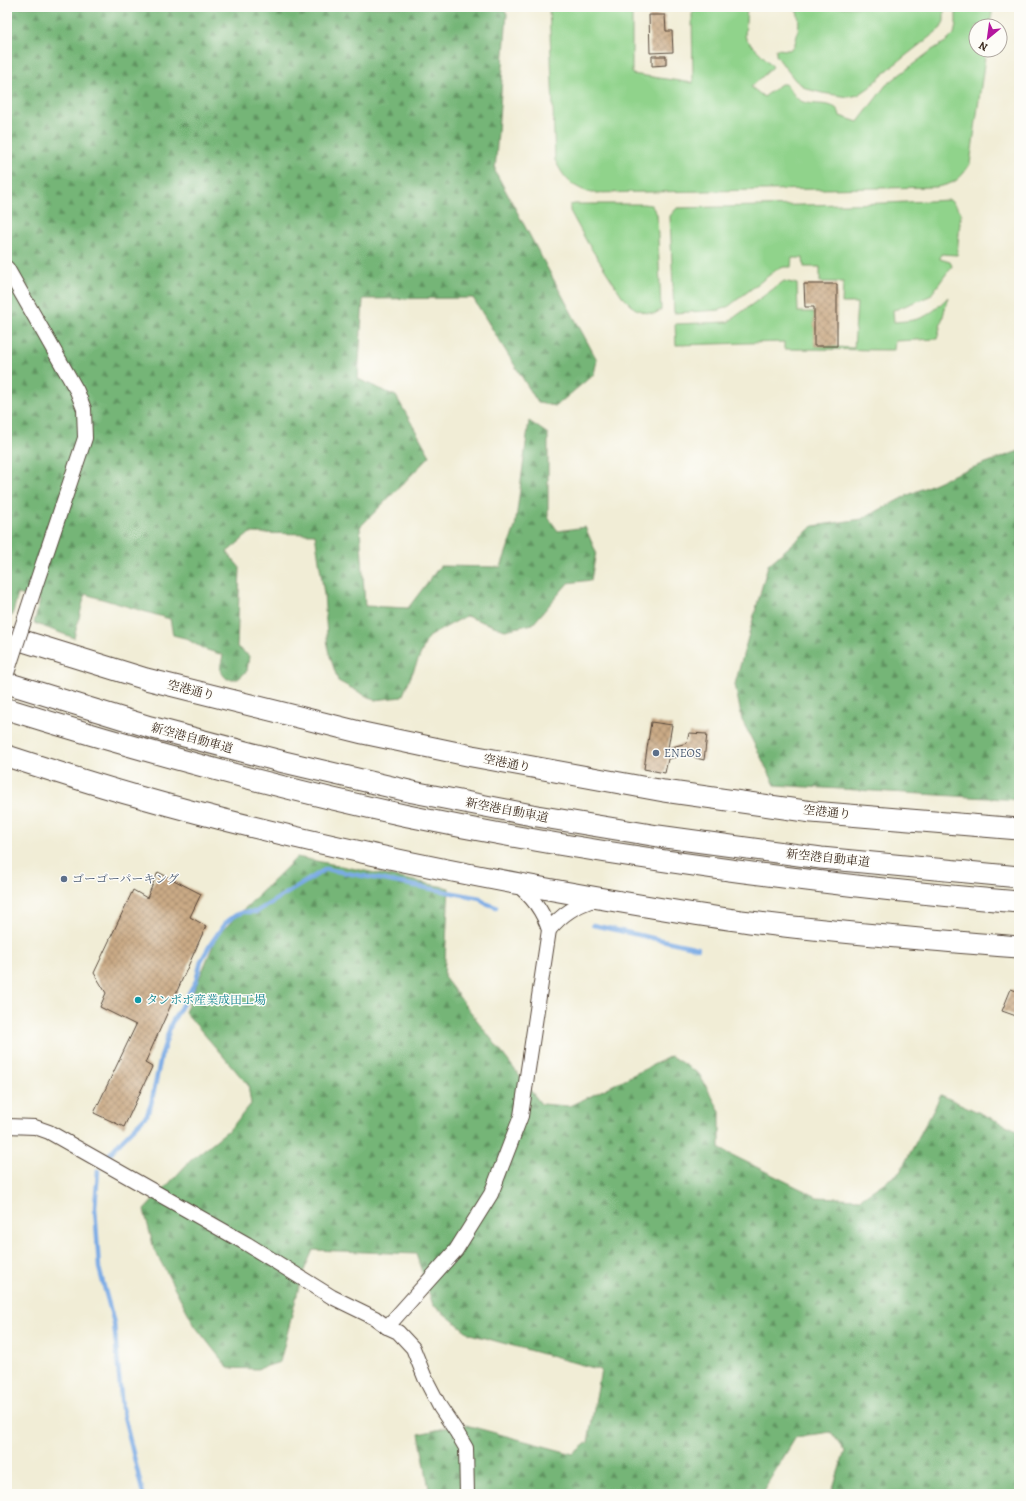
<svg xmlns="http://www.w3.org/2000/svg" width="1026" height="1501" font-family="Alegreya,'Noto Serif JP',serif">
<style>
.grass{fill:#90d38b;stroke:#667e54}
.forest{fill:url(#forest-firs);stroke:#58704a}
.lines{fill:none;stroke-linecap:round;stroke-linejoin:round}
.stream{stroke:#7aabe5;stroke-width:4.5}
.building{fill:url(#building-cross-hatch)}
.minor-casing{stroke:#56473a;stroke-width:16}
.highway-casing{stroke:#56473a;stroke-width:23}
.minor{stroke:#fff;stroke-width:14}
.highway{stroke:#fff;stroke-width:21}
.minor-bridge-casing{stroke:#56473a;stroke-width:16;stroke-linecap:butt}
.minor-bridge{stroke:#fff;stroke-width:14}
.service-dot{fill:#5c6f8a;stroke:#fdfcf7;stroke-width:1.5}
.culture-dot{fill:#0f9aa8;stroke:#fdfcf7;stroke-width:1.5}
.labels{text-anchor:middle;stroke-width:3;stroke-linejoin:round;paint-order:stroke}
.street-label{font-size:12px;fill:#3b2a1e;stroke:#fdfcf7}
.service-label{font-size:12px;fill:#4e5e75;stroke:#fdfcf7;text-anchor:start}
.culture-label{font-size:12px;fill:#0d838f;stroke:#fdfcf7;text-anchor:start}
</style>
<defs>
<pattern id="forest-firs" width="22" height="20" patternUnits="userSpaceOnUse"><rect width="22" height="20" fill="#74b577"/><path d="M5 1l3.5 6h-7zM16 11l3.5 6h-7z" fill="#609361"/></pattern>
<pattern id="building-cross-hatch" width="8" height="8" patternUnits="userSpaceOnUse"><rect width="8" height="8" fill="#caaa86"/><path d="M0 0l8 8M0 8l8-8" fill="none" stroke="#a58b6d"/></pattern>
</defs>
<rect width="100%" height="100%" fill="#fdfcf7"/>
<filter id="ink" filterUnits="userSpaceOnUse"><feTurbulence type="fractalNoise" baseFrequency=".025" numOctaves="2"/><feDisplacementMap in="SourceGraphic" scale="8" xChannelSelector="R" yChannelSelector="G"/><feConvolveMatrix kernelMatrix="1 2 1 2 8 2 1 2 1" color-interpolation-filters="sRGB"/></filter>
<filter id="wash" filterUnits="userSpaceOnUse"><feTurbulence type="fractalNoise" baseFrequency=".012" numOctaves="4" result="noise"/><feDisplacementMap in="SourceGraphic" scale="16" xChannelSelector="R" yChannelSelector="G"/><feGaussianBlur stdDeviation="0.9" result="paint"/><feColorMatrix in="noise" values="0 0 0 0 0 0 0 0 0 0 0 0 0 0 0 0 0 1.4 0 .05"/><feComposite in="paint" operator="in"/></filter>
<g filter="url(#wash)">
<rect width="100%" height="100%" fill="#f1edd6"/>
<g class="grass">
<path d="M 549,7 L 632,7 L 632,74 L 693,83 L 692,14 L 697,7 L 747,7 L 745,36 L 747,40 L 770,63 L 773,67 L 751,87 L 764,97 L 781,84 L 786,84 C 790,89 795,98 801,101 C 812,107 838,99 840,116 L 858,122 L 886,85 L 932,50 L 947,41 L 954,34 L 956,25 L 956,7 L 993,7 L 990,26 L 976,26 L 976,50 L 986,50 L 970,164 C 960,180 954,184 936,187 L 591,193 C 571,186 565,180 555,160 Z"/>
<path d="M 799,7 L 944,7 L 944,21 L 941,28 L 890,68 L 870,87 L 858,95 L 849,97 L 822,93 L 807,89 L 795,80 L 781,62 L 776,55 L 776,49 L 789,50 L 794,47 C 797,36 802,20 796,10 Z"/>
<path d="M 950,200 L 961,212 L 957,255 L 941,254 L 940,259 L 950,262 L 952,266 L 930,296 L 897,309 L 893,310 L 894,322 C 923,320 927,318 948,297 L 937,339 L 895,341 L 894,350 L 784,349 L 784,342 L 676,345 L 675,324 L 728,322 L 784,281 L 797,284 L 798,312 L 814,312 L 815,346 L 854,348 L 857,303 L 842,303 L 843,282 L 820,282 L 820,267 L 804,267 L 803,258 L 792,258 L 791,267 L 784,267 L 776,270 L 729,306 L 720,310 L 674,313 L 670,216 L 677,208 L 886,203 Z"/>
<polygon points="575,204 643,204 651,205 657,214 661,310 654,314 643,312 634,308 622,296 587,242 570,211 570,205"/>
</g>
<g class="forest">
<path d="M 7,7 L 502,7 L 507,14 L 495,171 L 597,360 L 594,374 L 556,406 L 538,403 L 473,298 L 363,299 L 358,379 L 396,396 L 430,456 L 360,527 L 365,606 L 408,608 L 440,566 L 501,567 L 515,527 L 529,421 L 548,434 L 548,517 L 558,531 L 585,527 L 596,552 L 591,580 L 568,583 L 533,624 L 505,630 L 466,616 L 428,637 L 402,697 L 374,700 L 338,681 L 328,650 L 324,594 L 315,534 L 250,533 L 227,552 L 240,568 L 237,647 L 249,656 L 247,671 L 238,679 L 227,679 C 217,670 221,666 223,655 L 204,649 L 185,638 L 173,635 L 170,619 L 85,594 L 74,638 L 34,623 L 40,600 L 18,594 L 12,616 L 7,615 Z"/>
<polygon points="1019,451 1019,800 775,785 742,720 735,684 768,565 813,526 862,519 906,496 958,473"/>
<polygon points="297,857 449,888 444,977 541,1104 569,1106 591,1096 671,1056 699,1074 720,1111 720,1149 817,1197 860,1199 900,1172 941,1095 1019,1131 1019,1494 831,1494 845,1451 831,1432 796,1437 761,1494 430,1494 419,1434 462,1424 573,1454 588,1442 601,1370 470,1334 433,1305 416,1254 313,1250 302,1275 280,1362 258,1369 228,1368 195,1326 154,1249 144,1210 192,1159 231,1128 251,1104 248,1085 185,1012 217,936"/>
</g>
<g class="lines">
<g class="stream">
<polyline points="593,925 698,948"/>
<polyline points="107,1157 120,1142 147,1115 151,1104 161,1057 171,1024 196,981 201,961 210,945 225,923 236,915 244,912 256,912 326,869 480,898 485,903 496,907"/>
<polyline points="98,1171 95,1207 99,1268 114,1323 122,1408 143,1494"/>
</g>
</g>
<g id="blocks">
<g class="building">
<polygon points="649,15 665,15 666,31 672,31 673,52 650,53"/>
<polygon points="652,56 666,56 666,65 652,66"/>
<polygon points="804,284 837,284 837,346 814,346 814,307 805,307"/>
<polygon points="651,722 672,725 668,748 687,743 689,733 707,734 704,760 696,758 690,754 668,759 665,773 644,769"/>
<polygon points="158,872 201,894 190,917 206,926 145,1063 152,1067 124,1127 94,1113 136,1025 100,1007 106,993 94,973 133,890 147,898"/>
<polygon points="1011,989 1019,992 1019,1017 1002,1011"/>
</g>
</g>
</g>
<g filter="url(#ink)">
<use href="#blocks" fill-opacity="0" stroke="#56473a" stroke-width="1"/>
<g class="lines">
<g class="minor-casing">
<g id="minor">
<polyline points="7,268 77,391 84,409 85,438 34,590"/>
<path d="M 549,930 C 563,913 575,906 596,899"/>
<polyline points="7,1126 35,1127 49,1132 247,1244 332,1297 375,1318 387,1327 398,1332 413,1348 425,1378 440,1407 456,1431 466,1448 467,1494"/>
<path d="M 387,1327 L 456,1250 L 491,1194 L 521,1116 L 549,930 C 543,911 532,896 516,884"/>
</g>
</g>
<g class="highway-casing">
<g id="highway">
<polyline points="7,636 146,679 363,733 472,756 664,791 812,812 1019,829"/>
<polyline points="7,683 150,727 284,762 413,792 537,816 658,836 821,858 1019,877"/>
<path d="M 7,709 C 139,750 273,787 408,816 C 510,837 612,854 715,868 C 816,882 917,894 1019,902"/>
<path d="M 7,756 C 50,770 93,784 136,796 C 262,832 391,860 520,884 C 597,898 673,912 750,922 C 840,933 929,940 1019,947"/>
</g>
</g>
<use href="#minor" class="minor"/>
<use href="#highway" class="highway"/>
<g class="minor-bridge-casing">
<polyline id="minor-bridge" points="7,673 34,590"/>
</g>
<use href="#minor-bridge" class="minor-bridge"/>
</g>
</g>
<g class="service-dot">
<circle cx="656" cy="753" r="4"/>
<circle cx="64" cy="879" r="4"/>
</g>
<circle class="culture-dot" cx="138" cy="1000" r="4"/>
<g class="labels">
<g class="street-label">
<text transform="translate(191 690) rotate(14)" y="4">空港通り</text>
<text transform="translate(192 738) rotate(15)" y="4">新空港自動車道</text>
<text transform="translate(507 763) rotate(11)" y="4">空港通り</text>
<text transform="translate(507 810) rotate(11)" y="4">新空港自動車道</text>
<text transform="translate(827 812) rotate(6)" y="4">空港通り</text>
<text transform="translate(828 858) rotate(6)" y="4">新空港自動車道</text>
</g>
<g class="service-label">
<text x="664" y="757">ENEOS</text>
<text x="72" y="883">ゴーゴーパーキング</text>
</g>
<g class="culture-label">
<text x="146" y="1004">タンポポ産業成田工場</text>
</g>
</g>
<rect width="1026" height="1501" fill="none" stroke="#fdfcf7" stroke-width="24"/>
<g transform="translate(988 38) rotate(209)"><circle r="19" fill="#fdfcf7" stroke="#afa8a0"/>
<path d="M0-3L7 15L0 10L-7 15Z" fill="#b5179e"/>
<text y="-6" font-size="11" font-weight="bold" text-anchor="middle" fill="#3b2a1e">N</text>
</g>
</svg>
